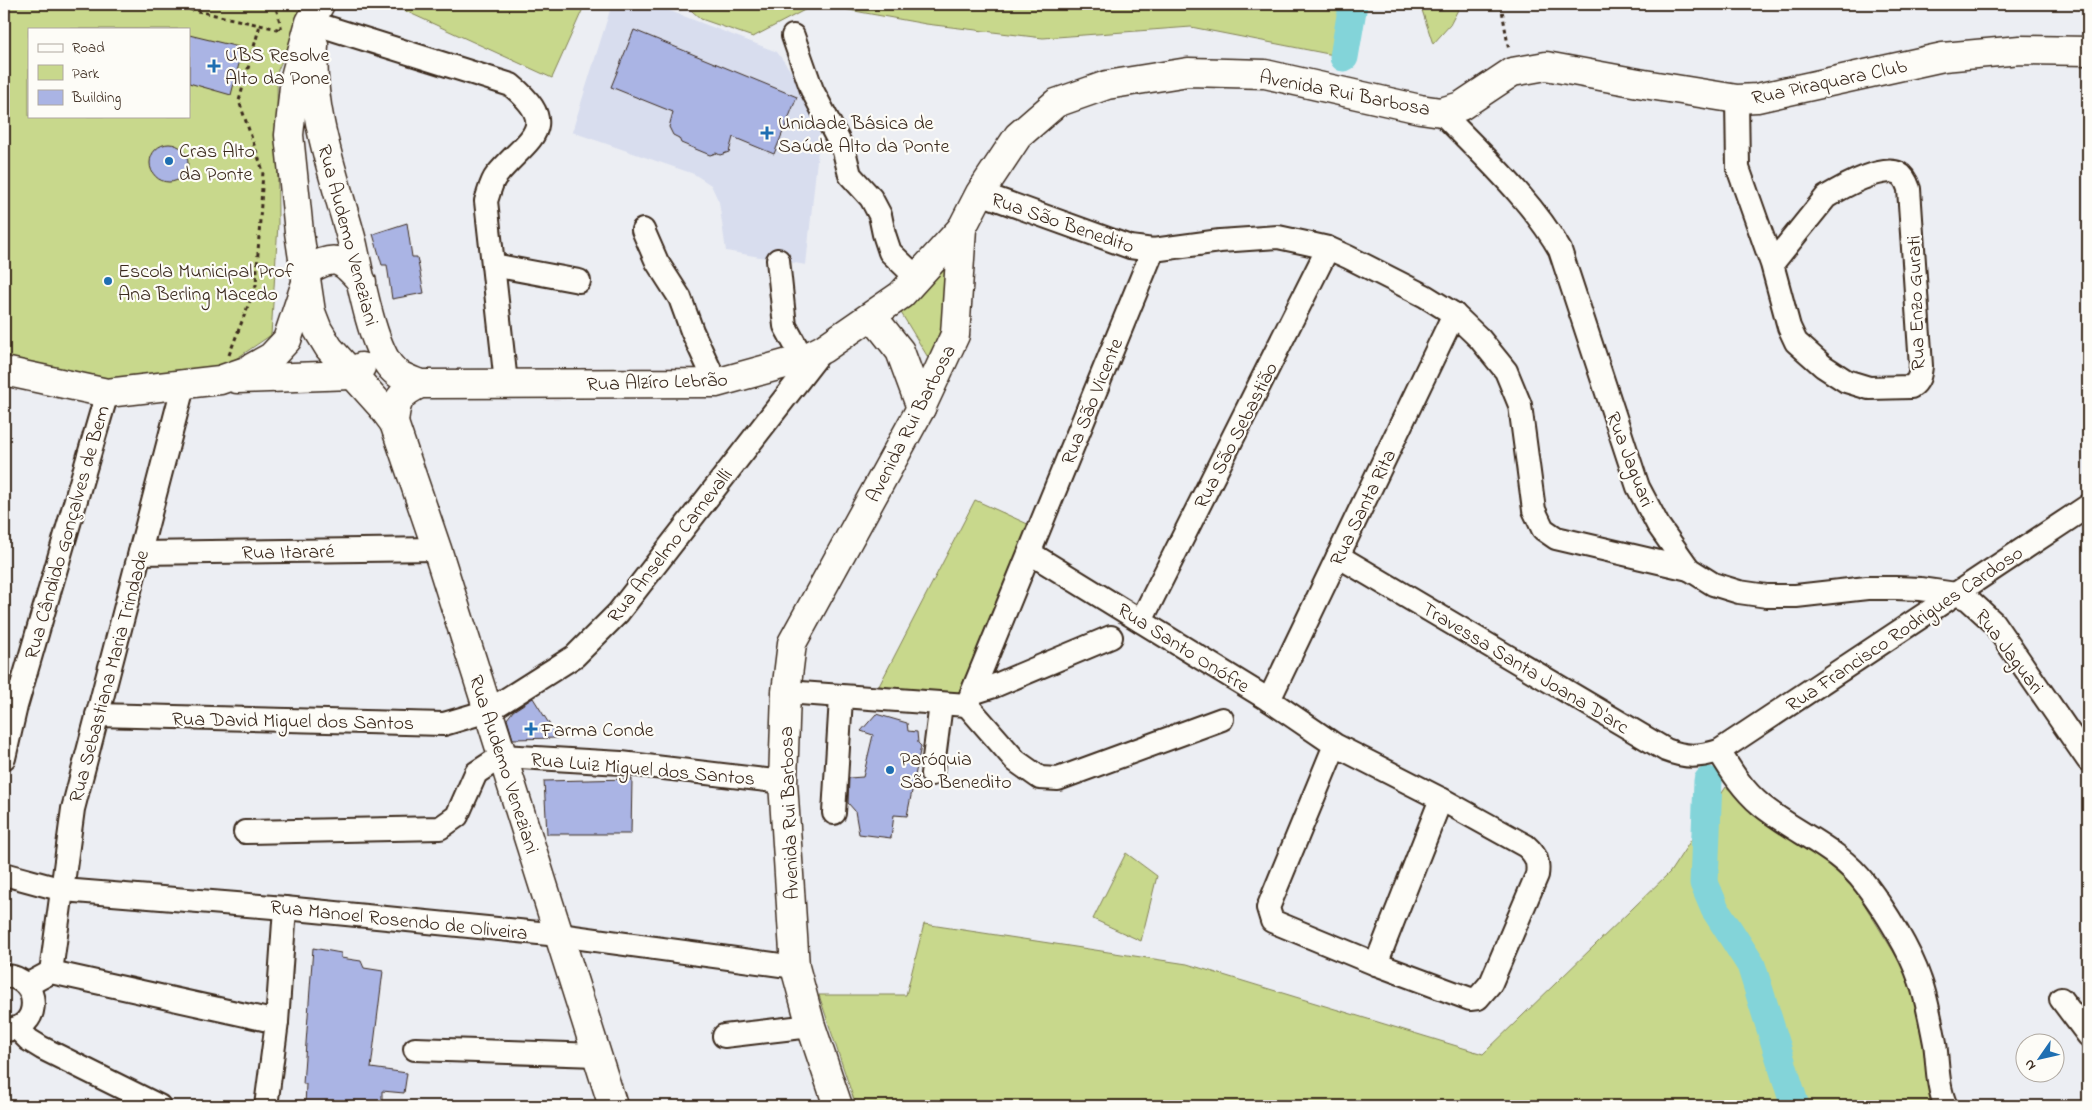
<svg xmlns="http://www.w3.org/2000/svg" width="2092" height="1110" font-family="'Indie Flower',sans-serif">
<style>
.built{fill:#d8ddee}
.green{fill:#c8d88c;stroke:#828155;fill-rule:evenodd}
.lines{fill:none;stroke-linecap:round;stroke-linejoin:round}
.river{stroke:#83d4d9;stroke-width:29}
.building{fill:#aab4e4;stroke:#3b2a1e}
.minor-casing{stroke:#3b2a1e;stroke-width:26}
.major-casing{stroke:#3b2a1e;stroke-width:31}
.path{stroke:#3b2a1e;stroke-width:3;stroke-dasharray:4 4;stroke-linecap:butt}
.minor{stroke:#fdfcf7;stroke-width:22}
.major{stroke:#fdfcf7;stroke-width:28}
.poi-dot{fill:#1f6fb2;stroke:#fdfcf7;stroke-width:2}
.labels{text-anchor:middle;stroke-width:4.5;stroke-linejoin:round;paint-order:stroke}
.poi-label{font-size:20px;fill:#3b2a1e;stroke:#fdfcf7;text-anchor:start}
.street-label{font-size:20px;fill:#3b2a1e;stroke:#fdfcf7}
</style>
<rect width="100%" height="100%" fill="#eceef3"/>
<filter id="ink" filterUnits="userSpaceOnUse"><feTurbulence type="fractalNoise" baseFrequency=".02" numOctaves="2"/><feDisplacementMap in="SourceGraphic" scale="10" xChannelSelector="R" yChannelSelector="G"/><feConvolveMatrix kernelMatrix="1 2 1 2 8 2 1 2 1" color-interpolation-filters="sRGB"/></filter>
<g filter="url(#ink)">
<polygon class="built" points="612,4 652,4 777,52 806,92 820,131 806,265 726,251 719,202 711,185 694,174 572,132"/>
<g class="green">
<path d="M 4,4 L 307,4 L 277,72 L 278,224 L 271,335 L 218,371 L 108,386 L 4,362 ZM 29,29 L 189,29 L 189,116 L 29,116 Z"/>
<polygon points="390,4 585,4 552,78"/>
<polygon points="684,4 1353,4 1344,57 1191,27 1043,38 926,24 816,4 753,37 701,19"/>
<polygon points="1420,4 1461,4 1450,25 1433,44"/>
<path d="M 945,263 C 955,295 941,330 929,359 L 900,311 L 927,287 Z"/>
<polygon points="975,500 1032,526 958,697 879,686"/>
<polygon points="1726,787 1759,813 1840,865 1914,985 1935,1106 856,1106 819,995 906,995 924,924 1187,964 1483,1054 1670,872"/>
<polygon points="1126,853 1157,876 1141,941 1093,919"/>
</g>
<g class="lines">
<g class="river">
<polyline points="1344,57 1353,4"/>
<polyline points="1708,781 1704,883 1715,909 1751,965 1795,1106"/>
</g>
</g>
<g class="building">
<polygon points="634,30 797,97 774,154 733,137 729,152 720,155 716,153 710,155 681,143 679,138 673,135 669,127 673,112 611,87"/>
<polygon points="189,35 243,48 231,95 189,83"/>
<circle cx="169" cy="163" r="19"/>
<polygon points="407,223 412,257 417,257 424,293 392,299 387,265 382,265 373,234"/>
<polygon points="533,698 558,738 513,739 507,719 513,711"/>
<polygon points="876,714 907,723 908,731 917,732 918,743 921,746 907,816 894,815 891,838 859,834 855,811 848,803 849,778 863,777 873,735 861,731"/>
<polygon points="632,779 631,834 547,834 544,781"/>
<polygon points="313,948 341,953 341,958 361,961 364,968 383,971 371,1068 407,1073 404,1093 382,1091 382,1106 305,1106 306,1084 303,1084"/>
</g>
<g class="lines">
<g class="minor-casing">
<g id="minor">
<path d="M 310,22 L 511,85 C 563,128 527,138 496,176 C 491,182 489,193 486,201 L 506,383"/>
<polyline points="793,36 812,90 844,151 850,175 871,198 880,215 884,234 890,252 917,278"/>
<path d="M 1737,99 L 1738,168 L 1772,264 L 1789,327 L 1796,342 L 1823,366 L 1846,381 L 1869,388 L 1911,387 C 1919,382 1920,375 1921,366 L 1909,189 C 1907,183 1904,176 1898,173 C 1881,165 1841,188 1826,197 L 1772,264"/>
<path d="M 1441,112 C 1481,154 1532,200 1560,250 L 1638,487 L 1658,525 L 1689,569 L 1713,584 L 1739,592 L 1767,596 L 1796,596 L 1867,588 L 1895,588 L 1921,589 L 1956,594 L 1968,599 L 1993,622 L 2088,760"/>
<polyline points="980,193 1130,247 1153,250 1220,241 1278,237 1306,243 1328,248 1348,257 1425,296 1454,314 1480,339 1506,371 1520,405 1534,510 1543,529 1556,538 1689,569"/>
<polyline points="643,230 657,262 680,298 692,331 716,383"/>
<polyline points="778,260 785,326 803,359"/>
<polyline points="493,265 579,281"/>
<polyline points="140,553 437,549"/>
<path d="M 1030,553 L 1269,700 L 1335,745 L 1441,799 L 1526,846 C 1536,855 1539,862 1537,875 L 1491,983 L 1478,998 L 1470,999 L 1376,964 L 1272,921 L 1268,908 L 1272,898 L 1335,745"/>
<path d="M 1338,556 L 1666,750 C 1687,758 1698,757 1719,751 L 2088,506"/>
<polyline points="1141,621 1328,248"/>
<polyline points="786,692 967,705 1153,250"/>
<polyline points="972,693 994,686 1111,637"/>
<polyline points="1269,700 1454,314"/>
<polyline points="967,705 1016,761 1040,778 1058,779 1222,719"/>
<polyline points="97,715 444,724 488,711 575,656 618,613 823,349"/>
<path d="M 1719,751 C 1731,771 1743,790 1761,805 C 1795,833 1839,848 1866,885 C 1885,910 1910,950 1920,980 C 1927,999 1931,1023 1935,1043 C 1938,1064 1937,1087 1946,1106"/>
<polyline points="4,758 16,706 107,393"/>
<polyline points="932,774 941,704"/>
<polyline points="834,813 841,698"/>
<polyline points="245,832 440,828 457,816 476,773 502,756 621,763 783,782"/>
<polyline points="4,874 63,890 285,908 559,935 795,967"/>
<polyline points="1376,964 1441,799"/>
<polyline points="51,972 73,809 184,383"/>
<path d="M 4,976 C 42,976 43,1031 4,1030"/>
<polyline points="27,985 51,972 277,1022"/>
<polyline points="2061,999 2088,1035"/>
<polyline points="17,1028 29,1040 42,1048 159,1106"/>
<polyline points="724,1036 811,1026"/>
<polyline points="415,1049 597,1055"/>
<polyline points="266,1106 277,1022 285,908"/>
</g>
</g>
<g class="major-casing">
<g id="major">
<polyline points="320,4 310,22 295,77 289,135 299,232 311,312 318,330 329,348 382,407 394,423 437,549 613,1106"/>
<path d="M 314,45 C 309,113 336,180 353,245 C 360,277 371,340 389,365 C 397,376 408,379 420,384"/>
<path d="M 305,271 C 335,255 339,256 362,282"/>
<polyline points="872,316 900,351 921,408"/>
<polyline points="4,371 107,393 220,380 246,371 271,357 287,340 305,286"/>
<polyline points="237,379 352,375 361,367"/>
<path d="M 394,423 C 396,400 399,394 420,384 L 716,383 L 803,359 L 823,349 L 901,295 L 962,228"/>
<polyline points="838,1106 811,1026 795,967 783,782 786,692 792,643 921,408 955,335 962,228 980,193 1018,136 1056,103 1107,85 1188,72 1265,74 1420,109 1441,112 1461,106 1512,72 1546,66 1644,84 1737,99 1757,98 1943,57 2020,50 2088,51"/>
</g>
</g>
<g class="path">
<polyline points="166,4 282,30 275,4"/>
<polyline points="1501,4 1509,51"/>
<polyline points="229,355 256,285 263,171 239,101 260,25"/>
</g>
<use href="#minor" class="minor"/>
<use href="#major" class="major"/>
</g>
</g>
<g class="poi-dot">
<path d="M211.5 58.5h5v5h5v5h-5v5h-5v-5h-5v-5h5z"/>
<path d="M764.5 125.5h5v5h5v5h-5v5h-5v-5h-5v-5h5z"/>
<circle cx="169" cy="161" r="5"/>
<circle cx="108" cy="281" r="5"/>
<path d="M528.5 721.5h5v5h5v5h-5v5h-5v-5h-5v-5h5z"/>
<circle cx="890" cy="770" r="5"/>
</g>
<g class="labels">
<g class="poi-label">
<text x="225" y="61">UBS Resolve<tspan x="225" dy="23">Alto da Pone</tspan></text>
<text x="778" y="129">Unidade Básica de<tspan x="778" dy="23">Saúde Alto da Ponte</tspan></text>
<text x="179" y="157">Cras Alto<tspan x="179" dy="23">da Ponte</tspan></text>
<text x="118" y="277">Escola Municipal Prof<tspan x="118" dy="23">Ana Berling Macedo</tspan></text>
<text x="541" y="736">Farma Conde</text>
<text x="900" y="765">Paróquia<tspan x="900" dy="23">São Benedito</tspan></text>
</g>
<g class="street-label">
<text transform="translate(1829 81) rotate(-12)" y="7">Rua Piraquara Club</text>
<text transform="translate(1345 92) rotate(11)" y="7">Avenida Rui Barbosa</text>
<text transform="translate(1063 222) rotate(19)" y="7">Rua São Benedito</text>
<text transform="translate(349 235) rotate(75)" y="7">Rua Audemo Veneziani</text>
<text transform="translate(1915 303) rotate(-92)" y="7">Rua Enzo Gurati</text>
<text transform="translate(657 381) rotate(-2)" y="7">Rua Alzíro Lebrão</text>
<text transform="translate(1091 401) rotate(-68)" y="7">Rua São Vicente</text>
<text transform="translate(910 423) rotate(-63)" y="7">Avenida Rui Barbosa</text>
<text transform="translate(1235 435) rotate(-63)" y="7">Rua São Sebastião</text>
<text transform="translate(1631 459) rotate(69)" y="7">Rua Jaguari</text>
<text transform="translate(1362 507) rotate(-64)" y="7">Rua Santa Rita</text>
<text transform="translate(66 532) rotate(-74)" y="7">Rua Cândido Gonçalves de Bem</text>
<text transform="translate(669 545) rotate(-52)" y="7">Rua Anselmo Carnevalli</text>
<text transform="translate(288 551) rotate(-1)" y="7">Rua Itararé</text>
<text transform="translate(1904 628) rotate(-34)" y="7">Rua Francisco Rodrigues Cardoso</text>
<text transform="translate(1184 647) rotate(32)" y="7">Rua Santo Onófre</text>
<text transform="translate(2010 651) rotate(53)" y="7">Rua Jaguari</text>
<text transform="translate(1526 667) rotate(31)" y="7">Travessa Santa Joana D'arc</text>
<text transform="translate(108 676) rotate(-75)" y="7">Rua Sebastiana Maria Trindade</text>
<text transform="translate(293 720) rotate(1)" y="7">Rua David Miguel dos Santos</text>
<text transform="translate(505 764) rotate(72)" y="7">Rua Audemo Veneziani</text>
<text transform="translate(643 768) rotate(5)" y="7">Rua Luiz Miguel dos Santos</text>
<text transform="translate(788 813) rotate(-92)" y="7">Avenida Rui Barbosa</text>
<text transform="translate(399 919) rotate(6)" y="7">Rua Manoel Rosendo de Oliveira</text>
</g>
</g>
<rect width="2092" height="1110" fill="none" stroke="#fdfcf7" stroke-width="20"/>
<rect x="10" y="10" width="2072" height="1090" fill="none" stroke="#3b2a1e" stroke-width="2" filter="url(#ink)"/>
<rect x="28" y="28" width="162" height="90" fill="#fdfcf7" stroke="#afa8a0"/>
<rect x="38" y="44" width="25" height="8" fill="#fdfcf7" stroke="#afa8a0"/>
<text x="72" y="52" font-size="15" fill="#3b2a1e">Road</text>
<rect x="38" y="65" width="25" height="15" fill="#c8d88c" stroke="#afa8a0"/>
<text x="72" y="78" font-size="15" fill="#3b2a1e">Park</text>
<rect x="38" y="90" width="25" height="15" fill="#aab4e4" stroke="#afa8a0"/>
<text x="72" y="102" font-size="15" fill="#3b2a1e">Building</text>
<g transform="translate(2040 1058) rotate(236)"><circle r="24" fill="#fdfcf7" stroke="#afa8a0"/>
<path d="M0-4L9 19L0 12L-9 19Z" fill="#1f6fb2"/>
<text y="-8" font-size="14" font-weight="bold" text-anchor="middle" fill="#3b2a1e">N</text>
</g>
</svg>
